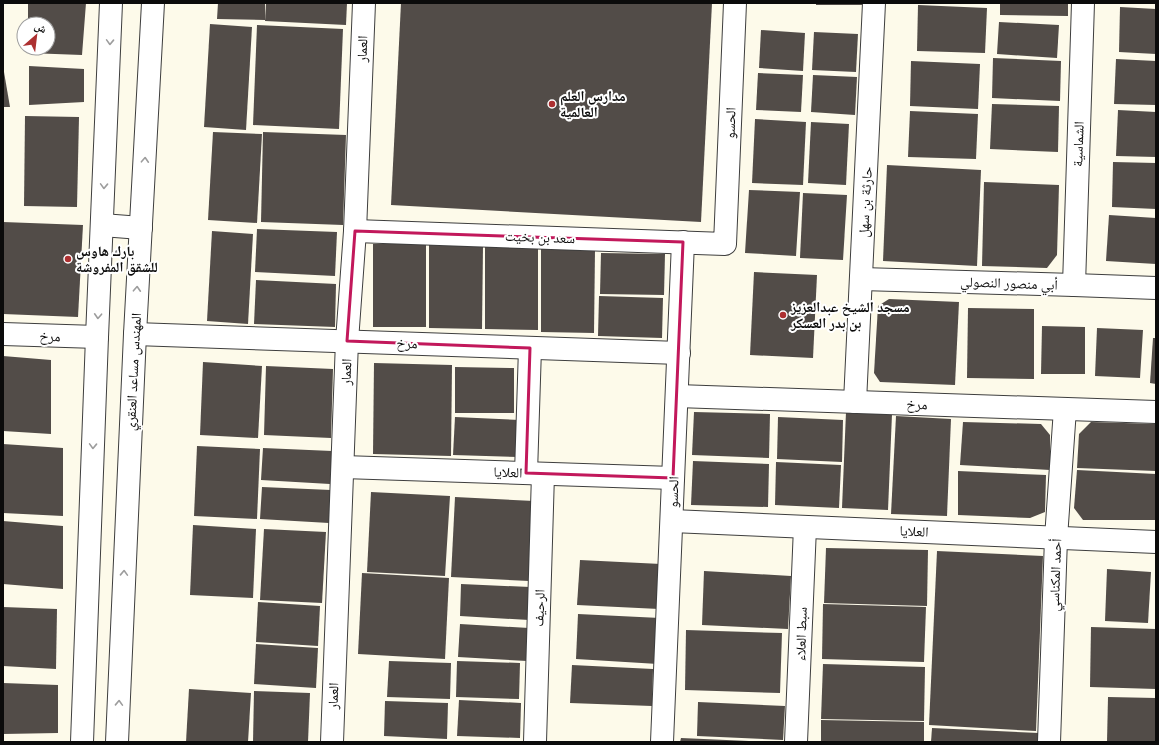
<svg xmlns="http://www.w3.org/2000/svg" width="1159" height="745" font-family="'Times New Roman','Noto Naskh Arabic',serif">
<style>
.building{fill:#524c48}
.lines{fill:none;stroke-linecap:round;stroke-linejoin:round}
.minor-casing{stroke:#3e3e3e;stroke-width:24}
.tertiary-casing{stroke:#3e3e3e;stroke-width:24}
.minor{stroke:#fff;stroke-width:22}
.tertiary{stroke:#fff;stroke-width:22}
.oneway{stroke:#9d9d9d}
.marked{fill:none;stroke:#c2185b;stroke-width:3;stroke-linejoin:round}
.poi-dot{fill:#ad3031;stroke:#fff;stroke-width:1.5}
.labels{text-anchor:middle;stroke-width:4;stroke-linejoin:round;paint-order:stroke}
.street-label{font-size:14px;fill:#0b0b0b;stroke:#fff}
.poi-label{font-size:14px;font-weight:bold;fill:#0b0b0b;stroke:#fff;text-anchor:start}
</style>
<rect width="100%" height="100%" fill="#fdfaea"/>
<g class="building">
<polygon points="28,3 86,3 82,55 28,53 28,48 48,48 48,24 28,24"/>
<polygon points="218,3 265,3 265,20 217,19"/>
<polygon points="266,3 347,3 346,25 265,21"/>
<polygon points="401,3 712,3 701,222 391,205"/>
<rect x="816" y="3" width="47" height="2"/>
<polygon points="1000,3 1068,3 1068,16 1000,15"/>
<polygon points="918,5 987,8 985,53 917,51"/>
<polygon points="1120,7 1156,9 1156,54 1119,52"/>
<polygon points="999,22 1059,25 1057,58 997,54"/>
<polygon points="210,24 252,27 246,130 204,127"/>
<polygon points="257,25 343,29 339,129 253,125"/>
<polygon points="761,30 805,33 803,71 759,68"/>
<polygon points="814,32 858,34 856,72 812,70"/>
<polygon points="993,58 1061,61 1060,101 992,98"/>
<polygon points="1116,59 1156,61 1156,105 1114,104"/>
<polygon points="911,61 980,64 978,109 910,106"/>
<polygon points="29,66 84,69 84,102 29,105"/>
<polygon points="3,72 4,72 10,107 3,107"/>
<polygon points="758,73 803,75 801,112 756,110"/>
<polygon points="813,75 857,77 855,115 811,112"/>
<polygon points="992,104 1059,106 1058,152 990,149"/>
<polygon points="1118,110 1156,112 1156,157 1116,156"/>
<polygon points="910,111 978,114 976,159 908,157"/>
<polygon points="25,116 79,117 77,207 24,206"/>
<polygon points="755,119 806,122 803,185 752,183"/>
<polygon points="811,122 849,124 846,185 808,183"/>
<polygon points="213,132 262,134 257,223 208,220"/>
<polygon points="263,132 346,135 343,225 261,222"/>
<polygon points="1113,162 1156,163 1156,209 1112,207"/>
<polygon points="887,165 981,170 977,266 883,261"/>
<polygon points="984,182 1059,185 1057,255 1047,268 982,266"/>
<polygon points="749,190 800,192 796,256 745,253"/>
<polygon points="803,193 847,195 843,260 800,258"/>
<polygon points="1109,215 1156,218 1156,264 1106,261"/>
<polygon points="3,222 83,225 78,317 3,314"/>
<polygon points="257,229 337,232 335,276 255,272"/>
<polygon points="212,231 253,234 248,324 207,321"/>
<rect x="373" y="244" width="53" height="83"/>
<polygon points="429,245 483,246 482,329 429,328"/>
<polygon points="485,246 538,247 538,330 485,329"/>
<polygon points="541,249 595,250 594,333 541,332"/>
<polygon points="601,253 665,254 664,295 600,294"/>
<polygon points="754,272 817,275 813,358 750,355"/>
<polygon points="256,280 336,284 335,327 254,324"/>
<polygon points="599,296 663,298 662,338 598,336"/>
<polygon points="889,299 959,302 955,385 880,382 874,373 878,306"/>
<polygon points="968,308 1034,309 1034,379 967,378"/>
<polygon points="1042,326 1085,327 1085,374 1041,374"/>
<polygon points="1097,328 1143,330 1140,378 1095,376"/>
<polygon points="1153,338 1156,338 1156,384 1150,383"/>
<polygon points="3,356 51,360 51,434 3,431"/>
<polygon points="203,362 262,366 258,438 200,435"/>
<polygon points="374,363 452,365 451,456 373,454"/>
<polygon points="266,366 333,369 331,438 264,435"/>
<polygon points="455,367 514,368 514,413 455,413"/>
<polygon points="694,412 770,414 769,458 692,455"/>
<polygon points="846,412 892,414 888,510 842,508"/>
<polygon points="896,416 951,419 947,516 891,514"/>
<polygon points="455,417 520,420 519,457 453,455"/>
<polygon points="778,417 843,420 842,462 777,459"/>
<polygon points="963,422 1041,424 1050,435 1050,470 960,465"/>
<polygon points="1091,422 1156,424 1156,471 1077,468 1079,434"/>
<polygon points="3,444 63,448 63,516 3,513"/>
<polygon points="197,446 260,449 257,519 194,516"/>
<polygon points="263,448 332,451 330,484 261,480"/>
<polygon points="693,461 769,464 768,507 691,505"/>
<polygon points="776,462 841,465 839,508 775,505"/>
<polygon points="1077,470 1156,474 1156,520 1083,520 1074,508"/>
<polygon points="958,471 1046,475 1045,512 1030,518 958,515"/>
<polygon points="262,487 331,490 329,523 260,519"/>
<polygon points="371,492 450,496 445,576 367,572"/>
<polygon points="455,497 534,501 529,581 451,577"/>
<polygon points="3,521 63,526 63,589 3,584"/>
<polygon points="193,525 256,529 253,598 190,595"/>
<polygon points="264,529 326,532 322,603 260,600"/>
<polygon points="826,548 928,550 927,606 824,603"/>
<polygon points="937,551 1043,556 1036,731 929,725"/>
<polygon points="580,560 661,564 659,609 577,605"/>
<polygon points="1107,569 1151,572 1148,623 1105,621"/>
<polygon points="704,571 791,576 788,629 702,625"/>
<polygon points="362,573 449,578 445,659 358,654"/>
<polygon points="461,584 530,587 529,620 460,616"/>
<polygon points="258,602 320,606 318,646 256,642"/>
<polygon points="823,604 926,607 924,662 822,659"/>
<polygon points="3,607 57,609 56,669 3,666"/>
<polygon points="578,614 660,618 658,664 576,659"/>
<polygon points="460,624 529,628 527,661 458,657"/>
<polygon points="1091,627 1156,629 1156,689 1090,687"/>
<polygon points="686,630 782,633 780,693 685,690"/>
<polygon points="256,644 318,648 316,688 254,684"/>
<polygon points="389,661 451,663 450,699 387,697"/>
<polygon points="457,661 520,663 519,699 456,697"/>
<polygon points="823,664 925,667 924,721 821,719"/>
<polygon points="572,665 653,669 652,706 570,703"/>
<polygon points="3,683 58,685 58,733 3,734"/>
<polygon points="189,689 251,693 248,742 186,742"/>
<polygon points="254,691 310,693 308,742 253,742"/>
<polygon points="1108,697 1156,698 1156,742 1107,742"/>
<polygon points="459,700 521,703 520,738 457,736"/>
<polygon points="385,701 448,703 447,739 384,736"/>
<polygon points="698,702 785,706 783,740 697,736"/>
<polygon points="821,720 924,722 924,742 821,742"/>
<polygon points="932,728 1039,733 1038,742 931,742"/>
<polygon points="681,738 749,741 749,742 680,742"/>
</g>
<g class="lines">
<g class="minor-casing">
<g id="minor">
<polyline points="355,231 725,244 735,3"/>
<polyline points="861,279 1074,285 1156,288"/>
<polyline points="1074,285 1083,3"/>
<polyline points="3,334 97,337"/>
<polyline points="135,334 679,353"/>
<polyline points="677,396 1156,412"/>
<polyline points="855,402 874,3"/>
<polyline points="343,467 673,478"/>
<polyline points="526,473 530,348"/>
<polyline points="672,521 1156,542"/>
<polyline points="332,742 347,341 355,231 364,3"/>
<polyline points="535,742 543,474"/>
<polyline points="662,742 683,242"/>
<polyline points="796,742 805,527"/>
<polyline points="1049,742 1056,538 1065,409"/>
</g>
</g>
<g class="tertiary-casing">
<g id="tertiary">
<polyline points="102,225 141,228"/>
<polyline points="82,742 97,337 111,3"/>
<polyline points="117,742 135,334 153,3"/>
</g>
</g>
<use href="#minor" class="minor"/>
<use href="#tertiary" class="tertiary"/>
</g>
<defs><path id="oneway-chevron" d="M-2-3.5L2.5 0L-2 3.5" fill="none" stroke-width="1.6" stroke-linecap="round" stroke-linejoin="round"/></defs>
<g class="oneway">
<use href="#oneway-chevron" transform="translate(110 42) rotate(92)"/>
<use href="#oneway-chevron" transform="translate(145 160) rotate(-87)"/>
<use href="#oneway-chevron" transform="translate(104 186) rotate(92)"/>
<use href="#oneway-chevron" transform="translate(137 289) rotate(-87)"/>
<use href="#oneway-chevron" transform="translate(98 316) rotate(93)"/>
<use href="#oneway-chevron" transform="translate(93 446) rotate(92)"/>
<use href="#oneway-chevron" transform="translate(124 573) rotate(-88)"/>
<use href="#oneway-chevron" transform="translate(119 703) rotate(-88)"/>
</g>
<path class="marked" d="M 355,231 L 683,242 L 673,478 L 526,473 L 530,348 L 347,341 Z"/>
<g class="poi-dot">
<circle cx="552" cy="104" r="4"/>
<circle cx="68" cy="259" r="4"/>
<circle cx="783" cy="315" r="4"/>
</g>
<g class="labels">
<g class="street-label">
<text transform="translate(362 49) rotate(-88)" y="5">العمار</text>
<text transform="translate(730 123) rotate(-88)" y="5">الحسو</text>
<text transform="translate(1078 144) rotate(-88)" y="5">الشماسية</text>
<text transform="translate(865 202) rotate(-87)" y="5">حارثة بن سهل</text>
<text transform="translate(540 237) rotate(2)" y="5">سعد بن بخيت</text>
<text transform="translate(1009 283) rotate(2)" y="5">أبي منصور النصولي</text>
<text transform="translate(50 336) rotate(2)" y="5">مرخ</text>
<text transform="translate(407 343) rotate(2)" y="5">مرخ</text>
<text transform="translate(133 372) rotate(-87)" y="5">المهندس مساعد العنقري</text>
<text transform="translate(346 372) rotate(-88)" y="5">العمار</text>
<text transform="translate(917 404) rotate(2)" y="5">مرخ</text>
<text transform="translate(508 472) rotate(2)" y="5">العلايا</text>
<text transform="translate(673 492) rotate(-88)" y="5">الحسو</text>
<text transform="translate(914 531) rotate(3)" y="5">العلايا</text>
<text transform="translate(1055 575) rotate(-88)" y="5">أحمد المكناسي</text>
<text transform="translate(539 608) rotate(-88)" y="5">الرحيف</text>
<text transform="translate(801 634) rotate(-88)" y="5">سبط العلاء</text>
<text transform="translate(333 696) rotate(-88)" y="5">العمار</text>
</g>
<g class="poi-label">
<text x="560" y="101">مدارس العلم<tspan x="560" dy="16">العالمية</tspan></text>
<text x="76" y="256">بارك هاوس<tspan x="76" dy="16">للشقق المفروشة</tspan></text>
<text x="791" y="312">مسجد الشيخ عبدالعزيز<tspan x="791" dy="16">بن بدر العسكر</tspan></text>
</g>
</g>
<rect width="1159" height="745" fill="none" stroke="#0b0b0b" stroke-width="8"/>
<g transform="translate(36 36) rotate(28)"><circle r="19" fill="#ffffff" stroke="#9d9d9d"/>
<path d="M0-3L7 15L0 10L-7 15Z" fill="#ad3031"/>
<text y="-6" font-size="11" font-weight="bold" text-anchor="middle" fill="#0b0b0b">ش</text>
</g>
</svg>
